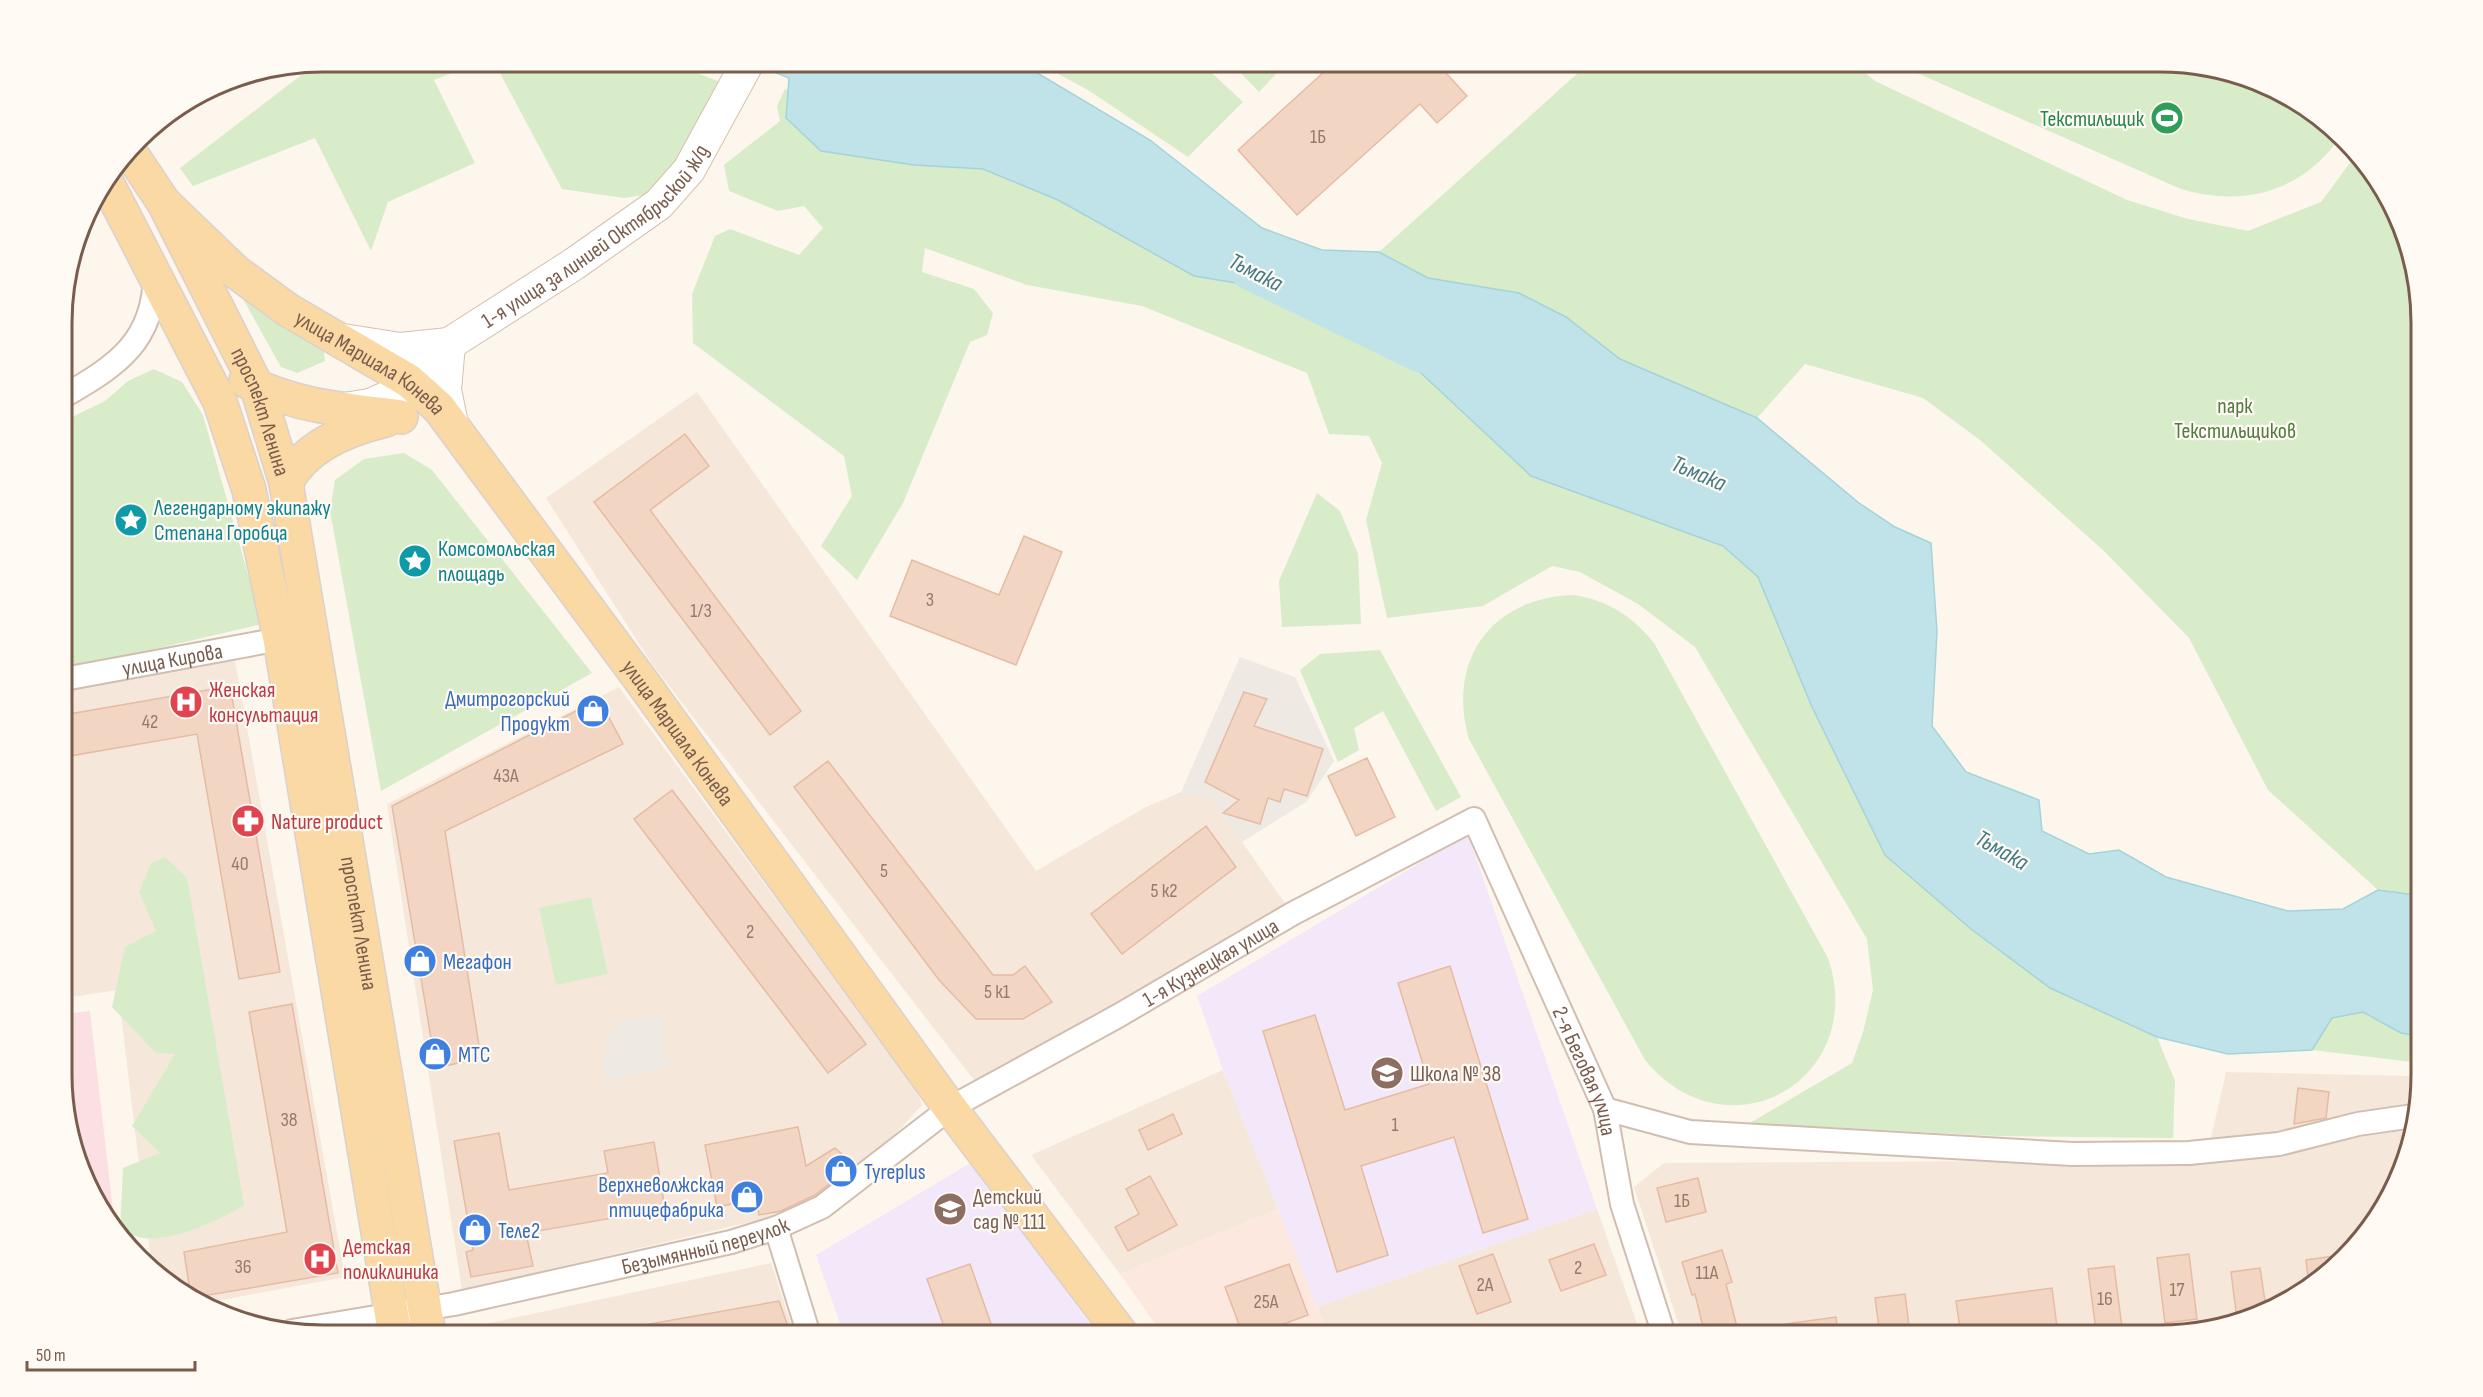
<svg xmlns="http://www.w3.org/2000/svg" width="2483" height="1397" font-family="'Sofia Sans Condensed',sans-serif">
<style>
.residential{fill:#f5e8da}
.commercial{fill:#fde8e0}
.industrial{fill:#efe9e4}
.education{fill:#f3e8fa}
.medical{fill:#fbdfe3}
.green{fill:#d8ecc9}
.water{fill:#bfe3e8;stroke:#a5d3da;stroke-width:1.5}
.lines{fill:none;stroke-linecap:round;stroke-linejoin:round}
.river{stroke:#bfe3e8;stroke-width:40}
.building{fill:#f3d5c3;stroke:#e6bba3;stroke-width:1.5}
.street-casing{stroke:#d1beb0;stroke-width:26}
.secondary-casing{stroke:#d6c0b0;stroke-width:34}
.primary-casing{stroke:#dad1cd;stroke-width:36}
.street{stroke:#fff;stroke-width:22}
.secondary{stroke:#fff;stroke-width:32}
.primary{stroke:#fbd9a5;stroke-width:33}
.labels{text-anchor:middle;stroke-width:4.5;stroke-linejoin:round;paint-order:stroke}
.number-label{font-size:20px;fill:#987a6a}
.leisure-label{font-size:22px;fill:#27864d;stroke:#fffaf3;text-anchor:end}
.street-label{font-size:22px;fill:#7a5c4d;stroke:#fffaf3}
.park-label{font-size:22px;fill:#537a41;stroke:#fffaf3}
.culture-label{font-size:22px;fill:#0d838f;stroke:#fffaf3;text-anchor:start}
.health-label{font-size:22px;fill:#be3a42;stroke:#fffaf3;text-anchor:start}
.shop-label{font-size:22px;fill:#366cbe;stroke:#fffaf3;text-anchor:start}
.education-label{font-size:22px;fill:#785e54;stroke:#fffaf3;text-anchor:start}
.water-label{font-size:24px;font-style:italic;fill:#437c86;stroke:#fffaf3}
.rim{fill:none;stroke:#7a5c4d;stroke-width:3}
</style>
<rect width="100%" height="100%" fill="#fdf6ec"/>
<g class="residential">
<polygon points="697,392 1036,871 1144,808 1181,792 1214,802 1287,906 977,1084 652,664 546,498"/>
<polygon points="235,660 345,1277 200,1304 192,1301 151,1262 118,990 64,998 64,690"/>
<polygon points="619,687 917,1090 922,1105 861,1171 805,1209 462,1290 387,804"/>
<polygon points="1223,1070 1278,1209 1120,1274 1031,1155"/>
<polygon points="2226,1072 2412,1076 2415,1110 2387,1205 2345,1259 2291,1300 2177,1335 1682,1335 1634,1187 1664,1163 2206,1160"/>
<polygon points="1597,1209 1641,1335 1328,1335 1317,1307"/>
<polygon points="771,1263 795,1335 439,1335 438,1334"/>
</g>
<polygon class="commercial" points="1278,1209 1328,1335 1163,1335 1120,1274"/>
<g class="industrial">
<polygon points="1240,657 1295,677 1334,761 1306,802 1242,842 1214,802 1181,792"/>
<polygon points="662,1013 667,1034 661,1036 667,1067 606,1080 601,1058 608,1056 604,1036 615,1033 613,1023"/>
</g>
<g class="education">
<polygon points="1468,834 1597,1209 1317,1307 1225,1076 1197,996"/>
<polygon points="972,1162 1098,1335 844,1335 816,1255"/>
</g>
<polygon class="medical" points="90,1011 115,1228 105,1219 64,1108 64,1014"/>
<g class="green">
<polygon points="323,62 481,62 434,80 475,163 388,202 371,251 315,138 193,186 180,168 317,63"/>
<polygon points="494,62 669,62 720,82 659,193 624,198 562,189"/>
<polygon points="1036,62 1200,62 1243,102 1188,157 1088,90"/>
<polygon points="1230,62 1287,62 1259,92"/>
<polygon points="1590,62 1852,62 1875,81 2127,200 2188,219 2248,231 2321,202 2355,156 2378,178 2408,239 2421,305 2421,903 2415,895 2378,890 2268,790 2189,638 2104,551 1980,440 1923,398 1805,364 1757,418 1620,359 1566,317 1519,294 1428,278 1379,252"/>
<path d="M 1892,62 L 2161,62 L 2228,70 L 2291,96 L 2338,140 C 2300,193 2240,207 2181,189 Z"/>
<polygon points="785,89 957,140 983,169 1058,200 1194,276 1303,294 1374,329 1451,399 1681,531 1723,546 1758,577 1812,707 1885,855 2050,988 2157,1037 2175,1081 2173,1138 1998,1136 1750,1123 1852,1063 1863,1032 1873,990 1867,939 1695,647 1638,604 1580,572 1552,566 1483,606 1387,618 1366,520 1382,463 1369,436 1329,434 1307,373 1142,306 1027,285 925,248 922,272 974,289 993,313 987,335 970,342 903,503 857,580 821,546 852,496 844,456 693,343 692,294 715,236 730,229 799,255 823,228 804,206 778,211 729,191 724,165 780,121 777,106"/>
<polygon points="242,293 324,352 325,361 297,373 281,367 243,299"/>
<polygon points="154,369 182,382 203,415 262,624 64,670 64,421 105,401 128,381"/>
<polygon points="404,453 432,470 592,673 381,791 330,511 335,480 364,459"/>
<polygon points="1317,493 1340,511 1358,554 1361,624 1282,627 1279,581"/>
<path d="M 1574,595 C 1609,601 1632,616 1654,643 L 1828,958 C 1869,1080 1727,1160 1645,1060 L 1469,739 C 1446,660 1492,597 1574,595 Z"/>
<polygon points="1380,650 1461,797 1436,811 1383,711 1354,728 1359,750 1338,762 1300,670 1320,654"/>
<path d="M 165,857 L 187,878 L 244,1205 C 216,1222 176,1241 142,1238 C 135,1237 127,1232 120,1230 L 123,1168 L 160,1153 L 132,1126 L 175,1054 L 156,1053 L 112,1007 L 125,947 L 156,931 L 139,892 L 151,863 Z"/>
<polygon points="591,897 608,974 556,985 539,908"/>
<polygon points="2363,1012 2401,1033 2421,1036 2421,1063 2312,1050 2332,1018"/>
</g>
<polygon class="water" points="749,62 1019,62 1150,140 1262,228 1322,250 1379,252 1428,278 1519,293 1566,317 1620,359 1757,418 1859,503 1895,527 1931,543 1937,632 1932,726 1966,772 2039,800 2042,831 2089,854 2119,850 2166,877 2288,911 2343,909 2378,890 2415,895 2421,903 2421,1036 2401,1033 2363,1012 2332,1018 2312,1050 2228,1054 2157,1037 2050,988 1971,929 1885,855 1812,707 1758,577 1723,546 1531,476 1374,329 1303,294 1194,276 1058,200 983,169 914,165 821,151 786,118 789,78"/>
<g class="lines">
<polyline class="river" points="1250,270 1422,353"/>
</g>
<g class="building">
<polygon points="1335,62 1436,62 1467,96 1437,123 1420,104 1297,215 1238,150"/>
<polygon points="685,434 709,466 650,510 801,711 770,735 594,502"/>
<polygon points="1024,536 1062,552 1016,665 890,616 912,560 999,595"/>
<polygon points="230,686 280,972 239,979 197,734 64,757 64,715"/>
<polygon points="1244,692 1267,699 1254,726 1323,749 1307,796 1284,789 1280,802 1268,798 1260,824 1223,813 1239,800 1205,782"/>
<polygon points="599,699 623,744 445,831 481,1058 436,1068 392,806"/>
<polygon points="1367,758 1395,817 1356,836 1328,776"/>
<polygon points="828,761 993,975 1013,975 1025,966 1052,1002 1023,1019 976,1019 939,980 794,787"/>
<polygon points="672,790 866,1044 828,1073 634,819"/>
<polygon points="1206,826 1236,867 1122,954 1091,914"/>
<polygon points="1450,966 1528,1219 1483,1233 1454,1137 1361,1166 1388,1255 1337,1272 1263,1031 1315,1015 1345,1110 1429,1084 1398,983"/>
<polygon points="292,1004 338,1273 191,1298 184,1252 287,1232 249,1012"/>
<polygon points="2298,1088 2329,1092 2326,1118 2294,1124"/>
<polygon points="1173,1114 1182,1134 1148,1150 1139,1130"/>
<polygon points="798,1127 806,1166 835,1148 854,1165 815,1195 781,1211 759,1215 756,1199 717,1207 705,1145"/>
<polygon points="499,1133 509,1190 608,1173 604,1151 654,1142 665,1209 526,1233 533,1266 471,1277 466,1252 473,1250 454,1141"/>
<polygon points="1150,1176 1177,1225 1128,1251 1115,1227 1139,1214 1126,1189"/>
<polygon points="1698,1178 1706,1212 1666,1222 1657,1188"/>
<polygon points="1594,1244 1606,1275 1561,1291 1549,1260"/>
<polygon points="1722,1250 1732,1282 1726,1284 1739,1335 1705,1335 1695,1294 1692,1295 1682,1262"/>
<polygon points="1493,1254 1511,1302 1477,1314 1459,1266"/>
<polygon points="2189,1254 2197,1319 2165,1323 2157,1258"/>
<polygon points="2349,1254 2345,1259 2309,1287 2306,1260"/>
<polygon points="970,1264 995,1335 947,1335 927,1279"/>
<polygon points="1289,1264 1308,1315 1254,1335 1243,1335 1225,1287"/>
<polygon points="2114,1266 2122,1327 2096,1331 2088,1269"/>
<polygon points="2260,1268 2266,1308 2236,1312 2231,1272"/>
<polygon points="2052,1288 2058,1335 1961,1335 1956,1301"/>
<polygon points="1905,1294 1910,1335 1880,1335 1875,1298"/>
<polygon points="779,1301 791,1335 639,1335 638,1326"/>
<polygon points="1836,1317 1838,1335 1787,1335 1786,1324"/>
</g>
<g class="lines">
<g class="street-casing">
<g id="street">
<path d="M 64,396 C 116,366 154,342 155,275"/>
<path id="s1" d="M 64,679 L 280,639"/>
<polyline points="1605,1109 1690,1132 2072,1154 2189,1153 2279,1144 2358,1124 2413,1116"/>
<polyline points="776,1228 809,1335"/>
<path id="s2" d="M 292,1331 L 454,1304 L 731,1242 L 776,1228 L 822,1207 L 950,1108 L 1118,1016 L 1292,914 L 1474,819 L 1605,1109 L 1622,1204 L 1664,1335"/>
</g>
</g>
<g class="secondary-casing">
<g id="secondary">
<polyline points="343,340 400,349 449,344"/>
<polyline points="449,344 445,390 452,424"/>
<path id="s3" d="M 344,409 L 370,405 L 391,396 L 449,344 L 574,264 L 659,204 L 689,170 L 748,62"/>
</g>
</g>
<g class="primary-casing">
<g id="primary">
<path id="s4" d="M 130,152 L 164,203 L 257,387 L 286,483 L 429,1335"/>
<polyline points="107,183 220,402 249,490 280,639 395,1335"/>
<path id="s5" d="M 164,203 L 236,272 L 288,310 L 409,381 L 439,408 L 637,675 L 950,1108 L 1122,1335"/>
<path d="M 246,381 C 295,407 347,410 401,417"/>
<path d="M 286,483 C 304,447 348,429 386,420"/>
</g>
</g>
<use href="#street" class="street"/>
<use href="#secondary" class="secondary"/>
<use href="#primary" class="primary"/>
</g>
<defs>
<g id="stadium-disc" transform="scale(1.725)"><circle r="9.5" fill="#2e9e5b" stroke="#fffaf3"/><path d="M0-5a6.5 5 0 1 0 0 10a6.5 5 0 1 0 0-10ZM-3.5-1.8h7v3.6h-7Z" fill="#fff"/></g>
<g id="sight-disc" transform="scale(1.725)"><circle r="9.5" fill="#0f9aa8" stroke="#fffaf3"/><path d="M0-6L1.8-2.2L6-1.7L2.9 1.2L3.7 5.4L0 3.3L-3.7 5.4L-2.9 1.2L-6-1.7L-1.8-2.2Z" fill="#fff"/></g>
<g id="hospital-disc" transform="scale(1.725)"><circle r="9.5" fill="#e0444e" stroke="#fffaf3"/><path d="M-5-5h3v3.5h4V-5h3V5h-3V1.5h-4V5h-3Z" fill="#fff"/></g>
<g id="shop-disc" transform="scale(1.725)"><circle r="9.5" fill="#3f7fe0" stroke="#fffaf3"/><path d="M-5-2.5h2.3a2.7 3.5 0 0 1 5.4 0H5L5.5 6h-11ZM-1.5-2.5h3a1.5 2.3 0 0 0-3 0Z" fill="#fff"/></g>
<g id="pharmacy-disc" transform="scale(1.725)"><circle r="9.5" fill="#e0444e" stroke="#fffaf3"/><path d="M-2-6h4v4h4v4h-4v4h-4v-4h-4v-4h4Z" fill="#fff"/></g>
<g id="school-disc" transform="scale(1.725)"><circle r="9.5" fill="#8d6e63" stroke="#fffaf3"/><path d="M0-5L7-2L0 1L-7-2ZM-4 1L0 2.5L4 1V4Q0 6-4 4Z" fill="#fff"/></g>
</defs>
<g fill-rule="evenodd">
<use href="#stadium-disc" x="2167" y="118"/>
<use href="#sight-disc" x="131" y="520"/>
<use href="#sight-disc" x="415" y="561"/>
<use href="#hospital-disc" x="186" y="702"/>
<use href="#shop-disc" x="593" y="711"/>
<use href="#pharmacy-disc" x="248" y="821"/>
<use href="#shop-disc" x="420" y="961"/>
<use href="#shop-disc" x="435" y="1054"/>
<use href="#school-disc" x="1387" y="1073"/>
<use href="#shop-disc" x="841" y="1171"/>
<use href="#shop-disc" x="747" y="1197"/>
<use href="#school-disc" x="950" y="1209"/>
<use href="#shop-disc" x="475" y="1230"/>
<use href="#hospital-disc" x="320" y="1259"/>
</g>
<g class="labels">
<g class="number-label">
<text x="1318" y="143">1Б</text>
<text x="930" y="606">3</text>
<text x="701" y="617">1/3</text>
<text x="150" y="728">42</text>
<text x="506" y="782">43А</text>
<text x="240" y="870">40</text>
<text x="884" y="877">5</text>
<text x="1164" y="897">5 к2</text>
<text x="750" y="938">2</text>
<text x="997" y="998">5 к1</text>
<text x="289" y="1126">38</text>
<text x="1395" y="1131">1</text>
<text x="1682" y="1207">1Б</text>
<text x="243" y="1273">36</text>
<text x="1578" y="1274">2</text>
<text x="1707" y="1279">11А</text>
<text x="1485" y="1291">2А</text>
<text x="2177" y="1296">17</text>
<text x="2105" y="1305">16</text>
<text x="1266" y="1308">25А</text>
</g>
<g class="leisure-label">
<text x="2144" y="126">Текстильщик</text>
</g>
<g class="street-label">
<text dy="8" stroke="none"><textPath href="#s3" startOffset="310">1-я улица за линией Октябрьской ж/д</textPath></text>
<text dy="8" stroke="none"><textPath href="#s5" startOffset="262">улица Маршала Конева</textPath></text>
<text dy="8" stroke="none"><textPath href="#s4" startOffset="292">проспект Ленина</textPath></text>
<text dy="8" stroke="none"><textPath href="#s1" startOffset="110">улица Кирова</textPath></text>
<text dy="8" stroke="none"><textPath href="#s5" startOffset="748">улица Маршала Конева</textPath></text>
<text dy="8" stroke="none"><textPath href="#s4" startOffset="814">проспект Ленина</textPath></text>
<text dy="8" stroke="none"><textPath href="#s2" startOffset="1006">1-я Кузнецкая улица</textPath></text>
<text dy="8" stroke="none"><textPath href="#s2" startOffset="1582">2-я Беговая улица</textPath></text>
<text dy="8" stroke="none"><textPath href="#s2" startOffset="422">Безымянный переулок</textPath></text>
</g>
<g class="park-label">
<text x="2235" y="413">парк<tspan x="2235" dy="25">Текстильщиков</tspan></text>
</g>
<g class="culture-label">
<text x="154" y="515">Легендарному экипажу<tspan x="154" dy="25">Степана Горобца</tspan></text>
<text x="438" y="556">Комсомольская<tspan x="438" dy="25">площадь</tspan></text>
</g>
<g class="health-label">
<text x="209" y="697">Женская<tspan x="209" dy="25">консультация</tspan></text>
<text x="271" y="829">Nature product</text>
<text x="343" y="1254">Детская<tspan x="343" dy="25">поликлиника</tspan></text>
</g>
<g class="shop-label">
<text x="570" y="706" text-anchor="end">Дмитрогорский<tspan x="570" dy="25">Продукт</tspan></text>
<text x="443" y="969">Мегафон</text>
<text x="458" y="1062">МТС</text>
<text x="864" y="1179">Tyreplus</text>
<text x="724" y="1192" text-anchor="end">Верхневолжская<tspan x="724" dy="25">птицефабрика</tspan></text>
<text x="498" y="1238">Теле2</text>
</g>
<g class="education-label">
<text x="1410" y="1081">Школа № 38</text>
<text x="973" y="1204">Детский<tspan x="973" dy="25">сад № 111</tspan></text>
</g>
<g class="water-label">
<text transform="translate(1256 272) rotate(27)" y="8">Тьмака</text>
<text transform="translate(1699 473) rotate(23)" y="8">Тьмака</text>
<text transform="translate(2002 850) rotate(30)" y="8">Тьмака</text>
</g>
</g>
<path d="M0 0H2483V1397H0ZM323 72H2160A251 251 0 0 1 2411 323V1074A251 251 0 0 1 2160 1325H323A251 251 0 0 1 72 1074V323A251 251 0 0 1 323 72Z" fill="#fffaf3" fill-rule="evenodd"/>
<path class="rim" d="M323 72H2160A251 251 0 0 1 2411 323V1074A251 251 0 0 1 2160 1325H323A251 251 0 0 1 72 1074V323A251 251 0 0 1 323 72Z"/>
<path d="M27 1361v9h168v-9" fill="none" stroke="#7a5c4d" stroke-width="3"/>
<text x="36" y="1361" font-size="18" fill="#7a5c4d" stroke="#fffaf3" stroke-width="4.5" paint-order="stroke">50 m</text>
</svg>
